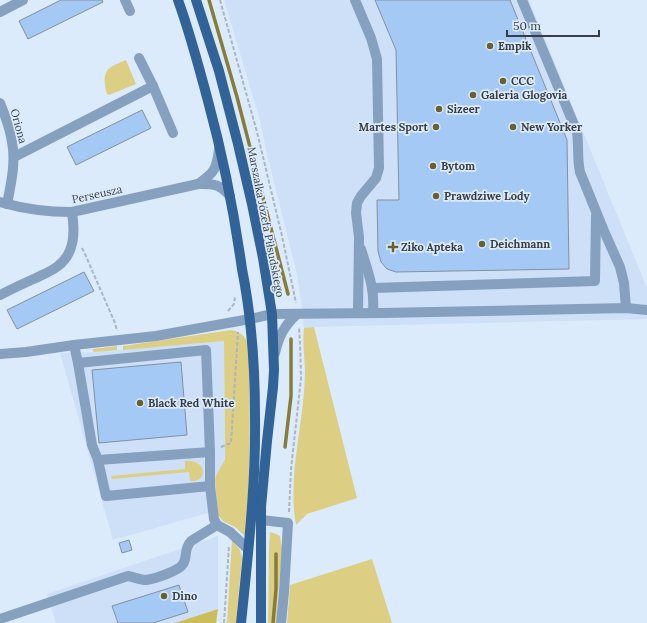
<svg xmlns="http://www.w3.org/2000/svg" width="647" height="623" font-family="Lora,serif">
<style>
.built{fill:#cde0f7}
.green{fill:#dccf84}
.forest{fill:#cdbd5a}
.lines{fill:none;stroke-linecap:round;stroke-linejoin:round}
.stream{stroke:#887d38;stroke-width:3.5}
.building{fill:#a5c9f5;stroke:#83909f}
.path{stroke:#aab6c3;stroke-width:2;stroke-dasharray:4 2;stroke-linecap:butt}
.minor{stroke:#86a0bf;stroke-width:10}
.major{stroke:#316298;stroke-width:10}
.poi-dot{fill:#69602d;stroke:#dcebfb;stroke-width:1.5}
.labels{text-anchor:middle;stroke-width:3.5;stroke-linejoin:round;paint-order:stroke}
.poi-label{font-size:11px;font-weight:bold;fill:#373d43;stroke:#dcebfb;text-anchor:start}
.street-label{font-size:11px;fill:#373d43;stroke:#dcebfb}
</style>
<rect width="100%" height="100%" fill="#dcebfb"/>
<g class="built">
<polygon points="224,0 529,0 647,288 647,319 314,327 304,328 302,308 297,274 266,150 260,120"/>
<polygon points="224,341 225,508 113,540 60,353 94,352"/>
<polygon points="218,536 218,609 175,623 56,623 47,594"/>
</g>
<g class="green">
<path d="M 126,60 L 136,84 L 109,95 L 107,94 C 106,91 105,88 105,84 C 103,67 113,66 126,60 Z"/>
<path d="M 314,327 L 357,498 L 307,514 L 296,525 C 287,475 304,424 305,374 C 305,359 302,343 304,328 Z"/>
<path d="M 231,330 C 238,331 245,335 247,342 C 250,353 249,370 249,382 C 251,433 249,485 246,537 L 235,527 L 223,521 L 218,515 L 215,481 L 216,476 L 225,459 L 224,341 L 123,350 L 123,346 Z"/>
<polygon points="117,346 117,350 94,352 92,350 93,349"/>
<path d="M 185,461 C 207,458 209,483 190,481 L 189,472 L 112,479 L 111,476 L 185,469 Z"/>
<polygon points="270,532 276,534 280,536 282,549 276,623 268,623 269,548"/>
<polygon points="232,540 240,550 242,558 236,623 227,623"/>
<polygon points="372,559 392,623 287,623 290,585"/>
</g>
<polygon class="forest" points="218,609 216,623 175,623"/>
<g class="lines">
<g class="stream">
<polyline points="209,0 237,97 288,294"/>
<polyline points="285,447 291,396 291,339"/>
<polyline points="273,623 276,589 276,554"/>
</g>
</g>
<g class="building">
<polygon points="61,0 102,0 103,2 28,39 19,21"/>
<polygon points="375,0 510,0 567,140 569,269 396,272 387,269 381,262 378,251 377,200 399,200 396,50"/>
<polygon points="142,110 151,128 76,165 67,147"/>
<polygon points="84,272 94,291 17,329 7,310"/>
<polygon points="181,362 187,435 99,443 92,370"/>
<polygon points="129,540 132,550 122,553 119,543"/>
<polygon points="179,585 188,612 153,623 118,623 112,606"/>
</g>
<g class="lines">
<g class="path">
<polyline points="220,0 257,132 282,236 296,303"/>
<polyline points="82,248 85,254 115,323 117,331"/>
<polyline points="228,311 234,304 235,296"/>
<polyline points="221,447 231,443 238,332"/>
<polyline points="289,512 291,469 296,424 301,378 300,343 299,327"/>
<polyline points="224,623 229,546"/>
</g>
<g class="minor">
<polyline points="125,0 130,11"/>
<polyline points="355,0 371,38 377,59 379,168 376,178 361,196 357,203 356,213 359,237 358,313"/>
<path d="M 522,0 L 577,132 C 579,146 577,159 580,172 L 604,231 L 620,267 L 624,283 L 626,308"/>
<polyline points="0,12 23,0"/>
<polyline points="139,58 153,86 173,133"/>
<path d="M 0,103 C 5,115 10,128 12,142 C 16,162 11,184 7,204"/>
<polyline points="14,157 153,86"/>
<path d="M 198,184 C 214,173 217,169 219,149"/>
<path d="M 0,202 C 24,209 47,212 72,212 L 198,184 C 213,184 219,183 230,196"/>
<path d="M 361,249 C 368,272 375,288 373,313"/>
<polyline points="373,288 595,281 596,216"/>
<path d="M 0,295 C 12,289 24,283 36,278 C 44,274 52,271 58,266 C 75,253 75,232 72,212"/>
<polyline points="74,345 78,363 206,350 210,452 98,460"/>
<path d="M 275,353 C 279,336 284,326 297,314"/>
<polyline points="0,354 26,352 74,345 156,336 250,319 272,314 382,313 626,308 647,310"/>
<polyline points="78,363 92,445 98,460 106,496 210,486"/>
<polyline points="210,452 210,486 214,519 217,525 230,532 248,549"/>
<polyline points="261,520 288,523 284,592 281,623"/>
<path d="M 0,619 L 128,576 C 134,577 140,580 146,580 C 154,579 179,571 183,564 C 188,557 183,550 191,541 L 217,525"/>
</g>
<g class="major">
<path d="M 178,0 C 190,33 199,67 208,101 C 223,156 234,212 242,269 C 246,289 249,310 251,331 C 254,360 255,389 255,417 C 256,486 248,554 241,623"/>
<polyline points="196,0 219,71 238,144 252,204 263,258 272,314 274,370 273,387 267,441 261,507 261,623"/>
</g>
</g>
<g class="poi-dot">
<circle cx="490" cy="46" r="4"/>
<circle cx="503" cy="81" r="4"/>
<circle cx="473" cy="95" r="4"/>
<circle cx="439" cy="109" r="4"/>
<circle cx="436" cy="127" r="4"/>
<circle cx="513" cy="127" r="4"/>
<circle cx="433" cy="166" r="4"/>
<circle cx="436" cy="196" r="4"/>
<circle cx="482" cy="244" r="4"/>
<path d="M391 241h4v4h4v4h-4v4h-4v-4h-4v-4h4z"/>
<circle cx="140" cy="403" r="4"/>
<circle cx="164" cy="596" r="4"/>
</g>
<g class="labels">
<g class="poi-label">
<text x="498" y="50">Empik</text>
<text x="511" y="85">CCC</text>
<text x="481" y="99">Galeria Glogovia</text>
<text x="447" y="113">Sizeer</text>
<text x="428" y="131" text-anchor="end">Martes Sport</text>
<text x="521" y="131">New Yorker</text>
<text x="441" y="170">Bytom</text>
<text x="444" y="200">Prawdziwe Lody</text>
<text x="490" y="248">Deichmann</text>
<text x="401" y="251">Ziko Apteka</text>
<text x="148" y="407">Black Red White</text>
<text x="172" y="600">Dino</text>
</g>
<g class="street-label">
<text transform="translate(19 126) rotate(75)" y="4">Oriona</text>
<text transform="translate(97 194) rotate(-12)" y="4">Perseusza</text>
<text transform="translate(266 222) rotate(79)" y="4">Marszałka Józefa Piłsudskiego</text>
</g>
</g>
<path d="M507 30v6h92v-6" fill="none" stroke="#373d43" stroke-width="2"/>
<text x="513" y="30" font-size="12" fill="#373d43" stroke="#dcebfb" stroke-width="3" paint-order="stroke">50 m</text>
</svg>
